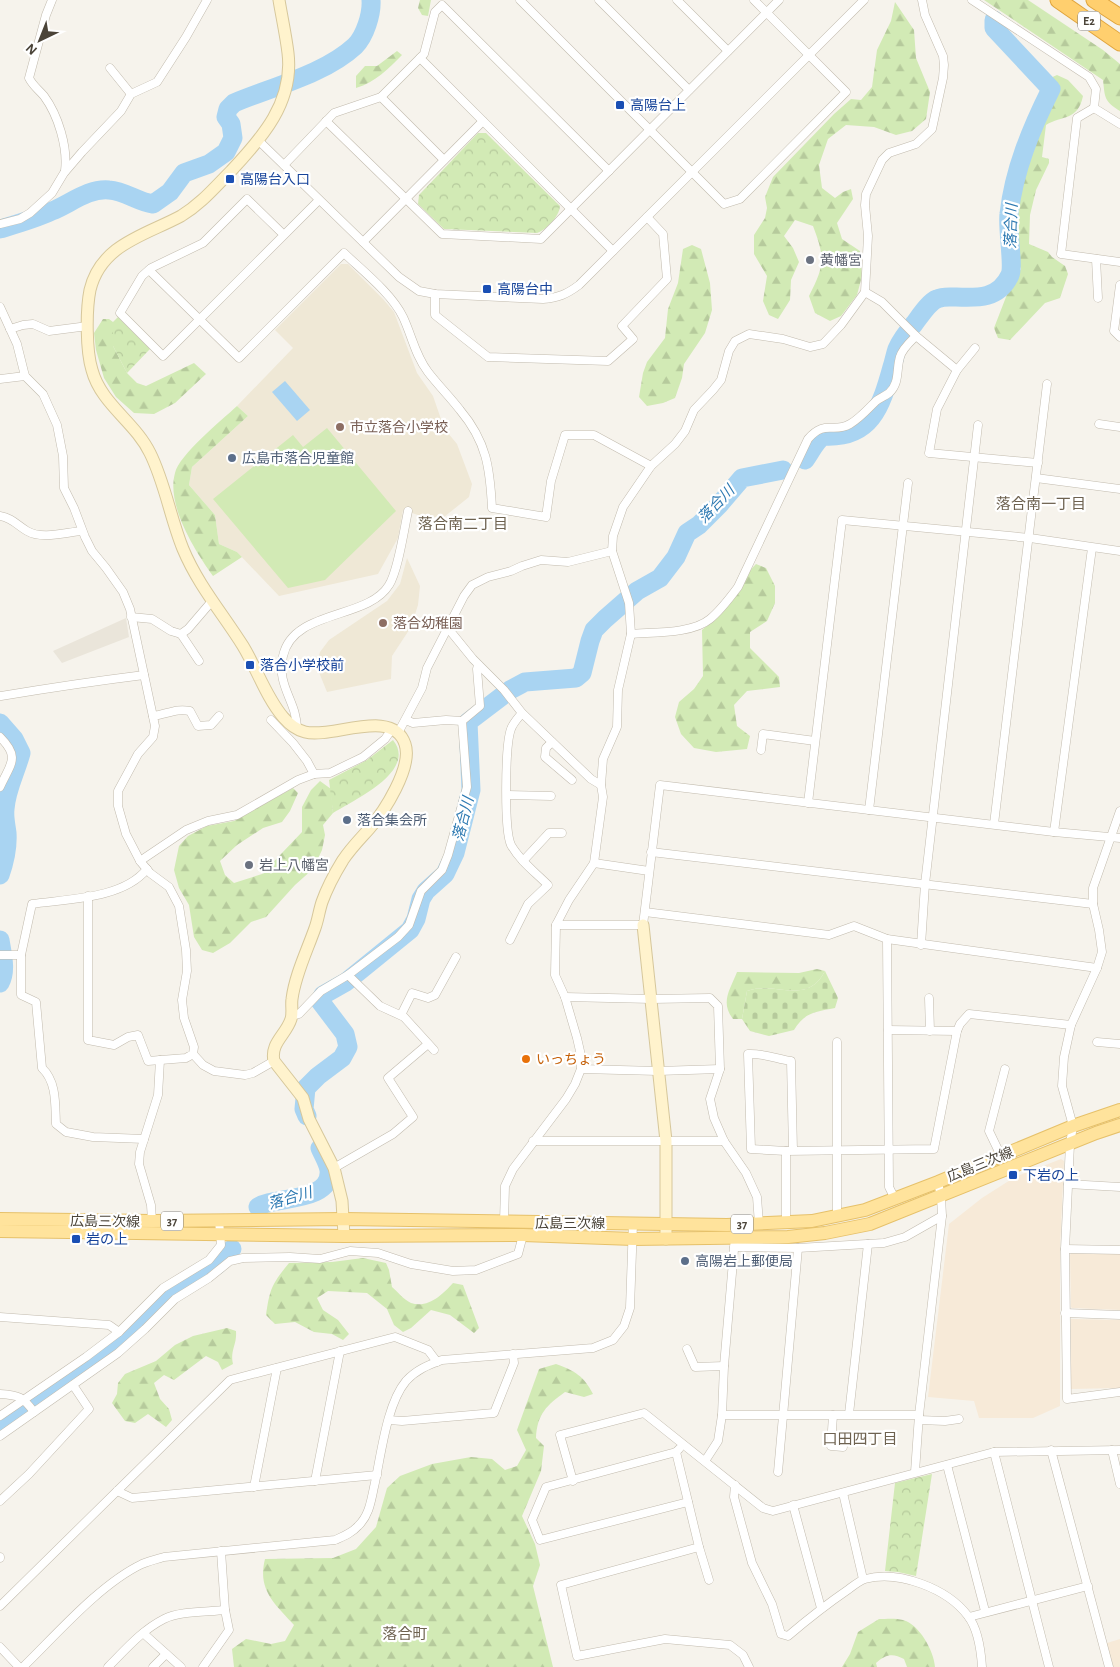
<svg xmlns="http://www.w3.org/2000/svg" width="1120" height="1667" font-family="'Alegreya Sans','Noto Sans JP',sans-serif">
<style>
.residential{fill:#eae5da}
.commercial{fill:#f7ead8}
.education{fill:#efe8d6}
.forest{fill:url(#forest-firs)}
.cemetery{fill:url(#cemetery-stones)}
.park{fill:url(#park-crowns)}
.pitch{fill:#d2eab5}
.water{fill:#a9d4f2}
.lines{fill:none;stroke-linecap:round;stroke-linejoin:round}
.river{stroke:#a9d4f2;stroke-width:19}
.street-casing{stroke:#c2bbae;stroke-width:9}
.secondary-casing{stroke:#d6c79b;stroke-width:13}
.primary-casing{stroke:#e6c16a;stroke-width:14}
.highway-casing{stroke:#e0a43c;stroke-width:17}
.street{stroke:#fff;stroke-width:8}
.secondary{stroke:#fff3cd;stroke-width:11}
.primary{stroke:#ffe39c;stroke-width:12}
.highway{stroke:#ffcf6e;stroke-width:15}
.transit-dot{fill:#1a4fb4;stroke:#fff;stroke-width:2}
.worship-dot{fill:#6b7280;stroke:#fff;stroke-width:2}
.education-dot{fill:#8d6e63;stroke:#fff;stroke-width:2}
.service-dot{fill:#5c6f8a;stroke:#fff;stroke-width:2}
.food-dot{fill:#e8710a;stroke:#fff;stroke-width:2}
.labels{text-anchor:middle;stroke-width:4.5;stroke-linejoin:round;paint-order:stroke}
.shield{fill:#fff;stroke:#817c74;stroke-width:1}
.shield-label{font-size:12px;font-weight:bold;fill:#4b4439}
.transit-label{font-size:14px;fill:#164399;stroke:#fff;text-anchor:start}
.worship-label{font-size:14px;fill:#5b616d;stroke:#fff;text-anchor:start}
.education-label{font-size:14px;fill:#785e54;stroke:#fff;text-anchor:start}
.service-label{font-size:14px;fill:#4e5e75;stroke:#fff;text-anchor:start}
.food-label{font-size:14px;fill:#c56008;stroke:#fff;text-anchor:start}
.street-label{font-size:14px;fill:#4b4439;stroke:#fff}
.water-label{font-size:15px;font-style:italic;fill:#2e7ab2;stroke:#fff}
.neighbourhood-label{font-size:15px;fill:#6e6250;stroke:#fff}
</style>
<defs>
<pattern id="forest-firs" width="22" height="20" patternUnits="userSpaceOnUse" patternTransform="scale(1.25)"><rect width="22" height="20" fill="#d2eab5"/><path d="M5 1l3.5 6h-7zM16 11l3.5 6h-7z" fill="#b6ca9c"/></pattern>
<pattern id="cemetery-stones" width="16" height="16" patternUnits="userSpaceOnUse" patternTransform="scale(1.25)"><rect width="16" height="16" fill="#d2eab5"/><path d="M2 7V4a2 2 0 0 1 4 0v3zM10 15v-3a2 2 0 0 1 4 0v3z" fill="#b6ca9c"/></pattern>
<pattern id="park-crowns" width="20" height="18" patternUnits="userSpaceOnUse" patternTransform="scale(1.25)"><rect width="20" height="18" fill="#d2eab5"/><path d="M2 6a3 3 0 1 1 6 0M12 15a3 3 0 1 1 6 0" fill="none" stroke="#b6ca9c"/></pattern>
</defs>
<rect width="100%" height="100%" fill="#f6f3ec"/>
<polygon class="residential" points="126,618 129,637 62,663 53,651"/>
<g class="commercial">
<polygon points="1061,1159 1064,1161 1060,1249 1060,1406 1033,1418 979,1418 974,1401 928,1397 949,1224 982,1198 1015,1177"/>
<polygon points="1072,1252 1120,1253 1120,1310 1072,1308 1071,1307 1070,1255"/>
<polygon points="1071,1319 1120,1320 1120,1388 1071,1389"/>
<polygon points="1120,1639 1120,1667 1113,1667 1107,1643"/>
</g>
<g class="education">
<polygon points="341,264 348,264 383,299 394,312 417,373 433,396 442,422 448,433 457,444 472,484 469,497 444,517 424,517 403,510 398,538 378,574 279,596 237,552 219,544 215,515 189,485 192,467 248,416 237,406 293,348 275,330"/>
<polygon points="407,558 420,586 418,605 411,627 392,656 391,679 327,692 316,665 320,652 329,640 387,601 400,584"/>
</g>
<g class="forest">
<polygon points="420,0 431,0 428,16 422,15 418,8"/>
<path d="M 984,0 L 1028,0 L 1103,50 L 1120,64 L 1120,111 C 1104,101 1105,98 1103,80 Z"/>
<path d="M 895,2 L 914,30 L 916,58 L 930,92 L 926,119 L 912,131 L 896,135 L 874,127 L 846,125 L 828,139 L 819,165 L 822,188 L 835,198 L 843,192 L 851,189 L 853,199 L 837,223 L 842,239 L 860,251 L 862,276 L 857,295 L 841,316 L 830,321 L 815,313 L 809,296 C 825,265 825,258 813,226 L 795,220 L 784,236 L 793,248 L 799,262 L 791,280 L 790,300 L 778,319 L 769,315 L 763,301 L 767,276 L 754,254 L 754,235 L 765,218 L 767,208 L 765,197 L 773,177 L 834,114 L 851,99 L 861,100 L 872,87 L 877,50 L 891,21 Z"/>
<path d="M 397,51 L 402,55 C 388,69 376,82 356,88 L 356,76 L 365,66 L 377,66 Z"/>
<path d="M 1057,75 L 1068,80 L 1083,96 C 1078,121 1062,115 1046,125 L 1042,157 L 1049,159 L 1049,163 L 1036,190 L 1030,215 L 1029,244 L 1048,252 L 1052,257 L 1065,266 L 1068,274 L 1060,298 L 1045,303 L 1010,340 L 998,338 L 994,328 L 1011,284 L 1021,269 L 1016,257 L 1007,245 C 1013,192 1028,138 1054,92 L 1048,79 Z"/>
<polygon points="692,245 701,249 710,283 712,310 705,333 684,364 682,378 675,398 663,403 647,406 639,397 643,373 647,362 665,338 668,309 678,283 683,249"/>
<polygon points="103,319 109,319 113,322 113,346 127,373 137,383 146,386 194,363 206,374 175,403 154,414 134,413 116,397 104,378 96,350 94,333"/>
<path d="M 237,406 L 248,416 L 192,467 L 189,485 L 215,515 L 219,544 L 237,552 L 242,557 L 213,576 C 195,551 166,505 175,473 C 179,455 222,420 237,406 Z"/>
<path d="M 756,564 L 766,568 L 775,586 L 775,603 L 767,621 L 750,632 L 750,648 L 779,677 L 780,687 L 747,691 L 734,705 L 737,726 L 750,736 L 747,749 L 716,752 L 694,748 L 681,734 L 675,717 L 679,702 L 694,689 L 703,676 L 702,630 C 716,618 730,606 739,590 C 746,579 746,574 756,564 Z"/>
<polygon points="320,781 331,789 333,813 323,825 325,835 322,850 313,869 295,885 266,917 251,922 230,943 213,953 202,950 194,937 189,905 179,888 174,870 179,846 188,836 207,826 234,821 293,788 298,793 290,811 282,822 263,828 237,845 220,861 225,875 234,883 262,874 302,832 302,807 311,790"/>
<path d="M 817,969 L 825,971 C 806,1007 776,980 747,991 L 742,1019 L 733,1019 C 720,1002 730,990 737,972 L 799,973 Z"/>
<path d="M 363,1258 L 386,1263 L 389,1270 L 392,1287 C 397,1291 404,1300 411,1303 C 428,1309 443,1294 453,1283 L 463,1285 L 479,1328 L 474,1333 L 450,1315 L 431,1310 L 411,1328 L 403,1332 L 394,1325 L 387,1309 L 367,1293 L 328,1291 L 317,1298 L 323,1310 L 338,1320 L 349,1334 L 343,1340 L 332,1334 L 314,1332 L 295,1322 L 275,1324 L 266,1315 C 270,1288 272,1284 289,1263 L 332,1262 Z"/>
<path d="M 227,1328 L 236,1331 C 237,1346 230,1349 233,1364 L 222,1370 L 218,1362 L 206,1356 L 174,1380 L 164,1375 L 154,1383 L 160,1399 L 169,1409 L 172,1420 L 166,1427 L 148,1414 L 135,1423 L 125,1421 L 112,1403 L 117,1394 L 118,1383 L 125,1374 L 156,1361 L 175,1345 L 193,1336 Z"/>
<path d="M 556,1364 C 575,1371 584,1376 593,1394 L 584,1397 L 565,1392 C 547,1405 537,1414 536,1438 L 544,1446 L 541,1471 L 522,1516 L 535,1544 L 540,1565 L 533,1586 L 553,1667 L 234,1667 L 232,1649 L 246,1639 L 271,1644 L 285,1641 L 294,1625 C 275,1604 257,1590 265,1559 L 333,1558 L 356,1549 L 376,1527 L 387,1488 L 400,1476 L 432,1464 L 471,1457 L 492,1459 L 505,1470 L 517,1466 L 526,1450 L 517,1430 L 539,1369 Z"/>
<path d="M 879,1619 C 886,1619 896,1618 903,1620 C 919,1624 934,1651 935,1667 L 907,1667 L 904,1659 C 893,1653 886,1654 876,1663 L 877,1667 L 842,1667 L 850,1654 L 858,1632 Z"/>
</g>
<path class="cemetery" d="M 825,971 L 838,998 L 835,1008 C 815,1012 805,1012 794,1030 L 769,1036 L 750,1031 L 742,1019 L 747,991 C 776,980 806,1007 825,971 Z"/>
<g class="park">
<path d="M 478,133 L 486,133 L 560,206 C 559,217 547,229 537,233 L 444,229 L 418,204 L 419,195 Z"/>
<polygon points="118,317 150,349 127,373 113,346 113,322"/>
<path d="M 393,740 C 418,771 354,800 333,813 L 329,780 L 367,760 Z"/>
<polygon points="932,1474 916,1576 898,1572 885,1571 895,1483"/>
</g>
<polygon class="pitch" points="327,428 396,511 325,580 288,588 213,499 293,435 303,447"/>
<polygon class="water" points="285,381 310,410 297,421 272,392"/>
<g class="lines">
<g class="river">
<path d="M 0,229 C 17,224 35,219 52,211 C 70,204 88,188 109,190 C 125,191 138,202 153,204 L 170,192 L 184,173 L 209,164 L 226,152 L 233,138 L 231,124 L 226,117 L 228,109 L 234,103 C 272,87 325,74 355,46 C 365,36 372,14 371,0"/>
<path d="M 805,460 C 811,452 815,442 823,436 C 871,439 881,407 892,367 C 894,361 895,355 897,349 C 901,340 908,331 914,324 C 920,316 929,302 937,299 C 943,296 949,297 956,297 C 978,298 999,299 1010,275 C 1014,266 1007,227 1009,214 C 1014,170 1031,129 1051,89 L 994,28 L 994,20"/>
<path d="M 0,723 L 14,739 L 21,753 C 16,772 6,790 5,809 C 4,817 6,825 7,833 C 8,848 5,861 0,875"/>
<path d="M 0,940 C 2,953 7,971 0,983"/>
<polyline points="307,1116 304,1109 306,1088 318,1076 342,1058 348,1047 345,1034 320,1001 323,995 346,982 410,930 416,919 421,899 426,891 445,874 455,853 471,790 468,722 510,690 525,682 576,678 582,673 590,641 594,630 605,619 637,591 660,578 676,557 687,533 699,525 719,505 742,478 783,470"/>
<path d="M 258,1207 C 273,1196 333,1203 329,1170 C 328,1163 323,1155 320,1148"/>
<polyline points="0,1426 84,1369 115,1346 144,1320 174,1289 217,1265 232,1249"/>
</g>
<g class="street-casing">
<g id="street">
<path d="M 52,0 L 46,15 L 29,78 C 33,86 38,89 44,96 C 58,115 68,147 65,171"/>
<polyline points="520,0 724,204 740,199 846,92 754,0"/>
<polyline points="599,0 689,90"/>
<polyline points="677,0 728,51"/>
<polyline points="972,0 1089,77 1096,89 1094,108 1120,124"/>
<polyline points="420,58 613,251"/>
<polyline points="110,68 131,94"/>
<polyline points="381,97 444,160"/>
<polyline points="1094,108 1077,118 1061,254 1120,262"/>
<polyline points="326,121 442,234 541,239 779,0"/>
<path d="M 259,141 L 399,277 L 419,291 L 435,294 L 543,299 C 558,298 567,294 579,285 L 864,0"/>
<polyline points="284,165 334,113 381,97 424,54 435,12 442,5 609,171"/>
<polyline points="0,224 20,219 30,213 52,193 64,173 82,152 121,111 131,94 157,82 186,37 207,0"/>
<polyline points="284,235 247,199 203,243 151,268 142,276 120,313 163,356 319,200"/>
<polyline points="363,242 483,121"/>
<polyline points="1096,259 1098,298"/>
<path d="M 149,270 L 239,358 L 344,253 C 363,271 392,294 403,317 C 412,336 415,355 428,372 C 438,385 450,397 460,410 C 487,442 490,469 492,508 L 546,517 L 551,481 L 565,435 L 594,435 L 651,466"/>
<polyline points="1120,285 1114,331 1120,337"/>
<polyline points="865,292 882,302 916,336 957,370"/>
<polyline points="435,294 435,315 488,357 608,361 633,339 622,326 667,279 663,234 647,217"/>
<polyline points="0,307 17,344 25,376 43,394 57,425 63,456 64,488 74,508 85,537 92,551 106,568 123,592 130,609 155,726 153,737 138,754 118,791 118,806 126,834 140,861 150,873 169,887 179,906 186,950 187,971 182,1000 184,1018 194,1047 193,1054 186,1058 148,1061 138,1035 128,1037 114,1045 88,1040 88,896"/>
<polyline points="10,329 23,325 33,324 49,331 88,326"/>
<polyline points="975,348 957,370 937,409 929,453 1038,463"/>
<polyline points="0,379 25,376"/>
<polyline points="1099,424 1120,427"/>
<polyline points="1036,478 1120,489"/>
<path d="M 0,516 C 12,518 17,525 27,531 C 42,540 67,532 82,531"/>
<polyline points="131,617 152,619 171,631 181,634 188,629 212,601"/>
<polyline points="447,627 473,659 504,690 522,713 591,779 601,785"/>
<polyline points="181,634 199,661"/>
<path d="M 631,634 C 653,632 692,634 710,619 C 721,610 729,599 738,587 L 808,439 C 825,419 833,434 850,424 C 859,419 868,409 876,401 C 880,398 885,396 889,393 C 900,383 896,370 900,357 C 902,349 910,342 916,336"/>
<path d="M 1,696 C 49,688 96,681 144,675"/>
<path d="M 153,716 C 168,714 176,708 190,711 L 198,726 L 211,725 L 219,716"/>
<polyline points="271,720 293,743 307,761 314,774"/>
<polyline points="406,720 413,723 446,720 462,721"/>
<path d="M 297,729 C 297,701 276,686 283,656 C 293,609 368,620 389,585 C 398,571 404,530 408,511"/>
<polyline points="398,733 422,688 427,668 464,596 472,585 488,577 511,571 522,566 541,560 568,562 612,551"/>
<path d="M 0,737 C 21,758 10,764 0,787"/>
<polyline points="552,742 546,748 545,757 572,780"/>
<polyline points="761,750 763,734 815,741"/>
<polyline points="507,795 551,796"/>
<polyline points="808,803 842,520 1030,538 1120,551"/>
<polyline points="869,810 908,483"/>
<polyline points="1120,811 1093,888 1093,904 1099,930 1102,952 1097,968 1071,1025 1064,1057 1062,1086 1073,1126 1070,1144 1065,1249 1067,1399 1120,1392"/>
<polyline points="994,824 1047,384"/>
<polyline points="1054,832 1092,548"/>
<polyline points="651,852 1093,904"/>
<polyline points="140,861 186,830 208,821 237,815 298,780 314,774 330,773 363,757 385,739 392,729"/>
<polyline points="523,861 549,833 562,833"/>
<polyline points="594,863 649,871"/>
<polyline points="645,912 829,935 854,926 887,939 1097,968"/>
<polyline points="556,925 643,925 660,785 1054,832 1120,838"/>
<polyline points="887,939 889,1187 895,1199"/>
<path d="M 510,940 L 528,904 L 548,885 C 535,872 520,861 511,845 C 504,830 505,745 511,729 C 513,723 518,718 522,713"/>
<polyline points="921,945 925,884 978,425"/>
<polyline points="0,955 21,955"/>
<polyline points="348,975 380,1006 404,1017 434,1050"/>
<polyline points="565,997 652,999 710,998 718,1006 720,1069 710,1099 714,1118 724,1141 746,1173 757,1197 759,1224"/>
<polyline points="929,998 930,1031"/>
<polyline points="401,1015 412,993 428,998 435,995 456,957"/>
<polyline points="292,1016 299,1014 321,991 348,975 398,937 409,925 421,891 442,870 448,855 467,787 462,721 480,706 477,669 478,665"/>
<polyline points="888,1030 957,1031"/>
<polyline points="1097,1042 1120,1044"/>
<polyline points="193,1054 203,1065 214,1071 245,1075 253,1073 274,1061"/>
<polyline points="581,1069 658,1071 720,1069"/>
<path d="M 144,1139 L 93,1137 L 66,1132 L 56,1124 C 55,1105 57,1082 42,1068 L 36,1002 L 21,995 L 21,955 L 32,904 C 67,899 123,899 147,869"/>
<polyline points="533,1141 724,1141"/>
<path d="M 793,1151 L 791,1061 C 777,1059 763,1053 748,1054 L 751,1149 L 786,1151 L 934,1149 L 957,1031 L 960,1024 L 969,1014 L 1071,1025"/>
<polyline points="1001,1156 989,1131 1005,1069"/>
<polyline points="334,1168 393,1134 413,1117 388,1078 428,1044"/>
<polyline points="1068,1184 1120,1187"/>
<polyline points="837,1216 837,1042"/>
<polyline points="152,1221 151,1205 139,1164 140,1152 158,1095 160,1060"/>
<polyline points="504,1222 505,1186 513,1169 566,1099 575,1084 581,1069 580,1051 577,1038 565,997 555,975 556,925 569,900 594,863 603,797 601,785 603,759 617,727 618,690 631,634 629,603 612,551 613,536 623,507 651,466 675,444 685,431 694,410 713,390 721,380 729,351 735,341 749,334 783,339 810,347 823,344 841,325 865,292 868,236 865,205 866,194 882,160 889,153 916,144 932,129 943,78 944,65 943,56 925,15 922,0"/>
<polyline points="786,1223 786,1151"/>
<polyline points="734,1247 798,1248 884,1243 905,1237 942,1216"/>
<polyline points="1065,1249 1120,1250"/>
<polyline points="1065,1313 1120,1315"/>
<polyline points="0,1317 109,1325 119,1332"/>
<polyline points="687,1349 695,1367 724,1366"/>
<path d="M 0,1394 C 19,1395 23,1397 34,1412"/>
<polyline points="849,1414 868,1244"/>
<polyline points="722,1415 919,1415"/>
<polyline points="833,1415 831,1446 843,1447"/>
<polyline points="0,1416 86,1357 119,1332 163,1288 209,1260 221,1245 219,1220"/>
<polyline points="389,1420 402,1421 494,1413 514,1363 513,1354"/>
<polyline points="919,1420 945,1421 959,1419"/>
<polyline points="0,1436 118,1353 145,1329 175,1299 209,1278 230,1261 243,1258 290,1257 320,1259 350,1251 378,1253 411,1264 453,1271 476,1270 518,1254 523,1235"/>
<polyline points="679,1449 676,1452 546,1487 532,1520 540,1540 688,1502"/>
<polyline points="1051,1450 1109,1667"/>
<polyline points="1112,1450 1120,1484"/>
<polyline points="676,1452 699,1547 561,1585 577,1656 665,1639 730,1645 743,1655 749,1667"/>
<polyline points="994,1452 1049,1667"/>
<polyline points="705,1461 718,1441 722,1415 724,1366 735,1238"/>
<polyline points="947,1465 985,1611"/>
<polyline points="778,1472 798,1248"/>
<polyline points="915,1472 919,1415 942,1216 941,1197 938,1182"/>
<polyline points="315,1481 340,1351"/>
<polyline points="573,1481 560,1435 644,1413 763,1508 773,1511 994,1452 1120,1450"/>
<path d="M 735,1485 L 734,1497 L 752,1563 L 772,1604 L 781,1634 L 788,1636 C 808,1619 827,1604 849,1589 C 853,1586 859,1581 865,1579 C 898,1570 947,1588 968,1616 C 978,1629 981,1651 982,1667"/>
<polyline points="254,1487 277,1368"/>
<polyline points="117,1491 132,1498 377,1475"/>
<polyline points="843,1493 863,1579"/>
<polyline points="0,1501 29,1474 89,1409 73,1385"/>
<polyline points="793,1505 821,1608"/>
<polyline points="699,1547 709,1580"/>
<polyline points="0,1557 0,1558"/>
<polyline points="0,1606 230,1380 395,1337 428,1350 437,1362"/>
<polyline points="969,1617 1088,1586"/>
<polyline points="143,1633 181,1667"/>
<polyline points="0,1647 19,1667"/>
<path d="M 23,1667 C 57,1634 100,1584 142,1564 C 149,1561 157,1559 164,1557 L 335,1540 C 344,1536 352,1533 358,1526 C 369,1516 371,1501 374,1487 C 381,1457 386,1405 406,1381 C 416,1370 428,1365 442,1360 L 593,1348 L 613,1340 L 624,1326 L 630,1308 L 633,1223"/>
<path d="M 108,1667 C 125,1650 142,1630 164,1619 C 179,1611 207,1612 225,1610"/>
<polyline points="153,1667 166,1654"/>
<polyline points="203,1667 229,1630 225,1610 221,1551"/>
</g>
</g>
<g class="secondary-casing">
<g id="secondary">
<path d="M 279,0 C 282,18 286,36 288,53 C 294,102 262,138 231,171 C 215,187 201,204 181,216 C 146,235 101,244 90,290 C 86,310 86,351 92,370 C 101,404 135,422 150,453 C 165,483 170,517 183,549 C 198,585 223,614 243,646 C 257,669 266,697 283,717 C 289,724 297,730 305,732 C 332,739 393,707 405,744 C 413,767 384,812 369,829 C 360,839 351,848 343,860 C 335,873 327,888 322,902 C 319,911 318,920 315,928 C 307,951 295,975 292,999 C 291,1005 293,1013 291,1019 C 286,1035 270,1043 274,1061 L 303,1098 L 309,1119 L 334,1168 L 342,1201 L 344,1236"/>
<polyline points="643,925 666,1141 666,1239"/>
</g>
</g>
<g class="primary-casing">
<g id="primary">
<polyline points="0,1219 152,1221 344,1219 727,1225 812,1221 865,1210 938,1182 1073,1126 1120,1110"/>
<polyline points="0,1231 344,1236 523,1235 633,1239 788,1237 825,1233 870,1224 1096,1133 1120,1125"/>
</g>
</g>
<g class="highway-casing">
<g id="highway">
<polyline points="1058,0 1120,43"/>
<polyline points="1094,0 1120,17"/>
</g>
</g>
<use href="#street" class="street"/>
<use href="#secondary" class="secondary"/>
<use href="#primary" class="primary"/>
<use href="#highway" class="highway"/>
</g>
<g class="transit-dot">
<rect x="615" y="100" width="10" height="10" rx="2.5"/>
<rect x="225" y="174" width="10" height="10" rx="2.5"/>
<rect x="482" y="284" width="10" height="10" rx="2.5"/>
<rect x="245" y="660" width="10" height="10" rx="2.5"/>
<rect x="1008" y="1170" width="10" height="10" rx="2.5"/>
<rect x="71" y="1234" width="10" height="10" rx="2.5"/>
</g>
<g class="worship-dot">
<circle cx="810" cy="260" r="5"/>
<circle cx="249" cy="865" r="5"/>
</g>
<g class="education-dot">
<circle cx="340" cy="427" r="5"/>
<circle cx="383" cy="623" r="5"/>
</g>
<g class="service-dot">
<circle cx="232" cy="458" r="5"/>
<circle cx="347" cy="820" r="5"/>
<circle cx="685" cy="1261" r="5"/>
</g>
<circle class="food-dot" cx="526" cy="1059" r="5"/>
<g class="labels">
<g class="shield">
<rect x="1078" y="11.5" width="22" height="19" rx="4"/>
<rect x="161" y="1211.5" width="22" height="19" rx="4"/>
<rect x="731" y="1214.5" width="22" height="19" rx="4"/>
</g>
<g class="shield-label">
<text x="1089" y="25">E2</text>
<text x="172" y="1225">37</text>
<text x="742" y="1228">37</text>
</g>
<g class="transit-label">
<text x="630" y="110">高陽台上</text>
<text x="240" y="184">高陽台入口</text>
<text x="497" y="294">高陽台中</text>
<text x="260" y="670">落合小学校前</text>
<text x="1023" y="1180">下岩の上</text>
<text x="86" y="1244">岩の上</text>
</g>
<g class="worship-label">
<text x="820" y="265">黄幡宮</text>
<text x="259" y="870">岩上八幡宮</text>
</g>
<g class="education-label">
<text x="350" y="432">市立落合小学校</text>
<text x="393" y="628">落合幼稚園</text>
</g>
<g class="service-label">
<text x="242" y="463">広島市落合児童館</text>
<text x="357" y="825">落合集会所</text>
<text x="695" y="1266">高陽岩上郵便局</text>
</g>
<g class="food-label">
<text x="536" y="1064">いっちょう</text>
</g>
<g class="street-label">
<text transform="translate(980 1164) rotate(-22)" y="5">広島三次線</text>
<text transform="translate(105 1221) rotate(1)" y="5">広島三次線</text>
<text x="570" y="1228">広島三次線</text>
</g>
<g class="water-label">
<text transform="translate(1011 226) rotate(-88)" y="5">落合川</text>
<text transform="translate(716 504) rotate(-46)" y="5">落合川</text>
<text transform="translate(463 819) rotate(-76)" y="5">落合川</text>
<text transform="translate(290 1198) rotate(-16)" y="5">落合川</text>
</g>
<g class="neighbourhood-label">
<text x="1041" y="509">落合南一丁目</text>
<text x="463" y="529">落合南二丁目</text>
<text x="860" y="1444">口田四丁目</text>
<text x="405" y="1639">落合町</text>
</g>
</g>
<g transform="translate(40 40) rotate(223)" stroke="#ffffff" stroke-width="4" paint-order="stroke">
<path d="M0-4L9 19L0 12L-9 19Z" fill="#4b4439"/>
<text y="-8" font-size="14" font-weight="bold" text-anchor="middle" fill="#4b4439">N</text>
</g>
</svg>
